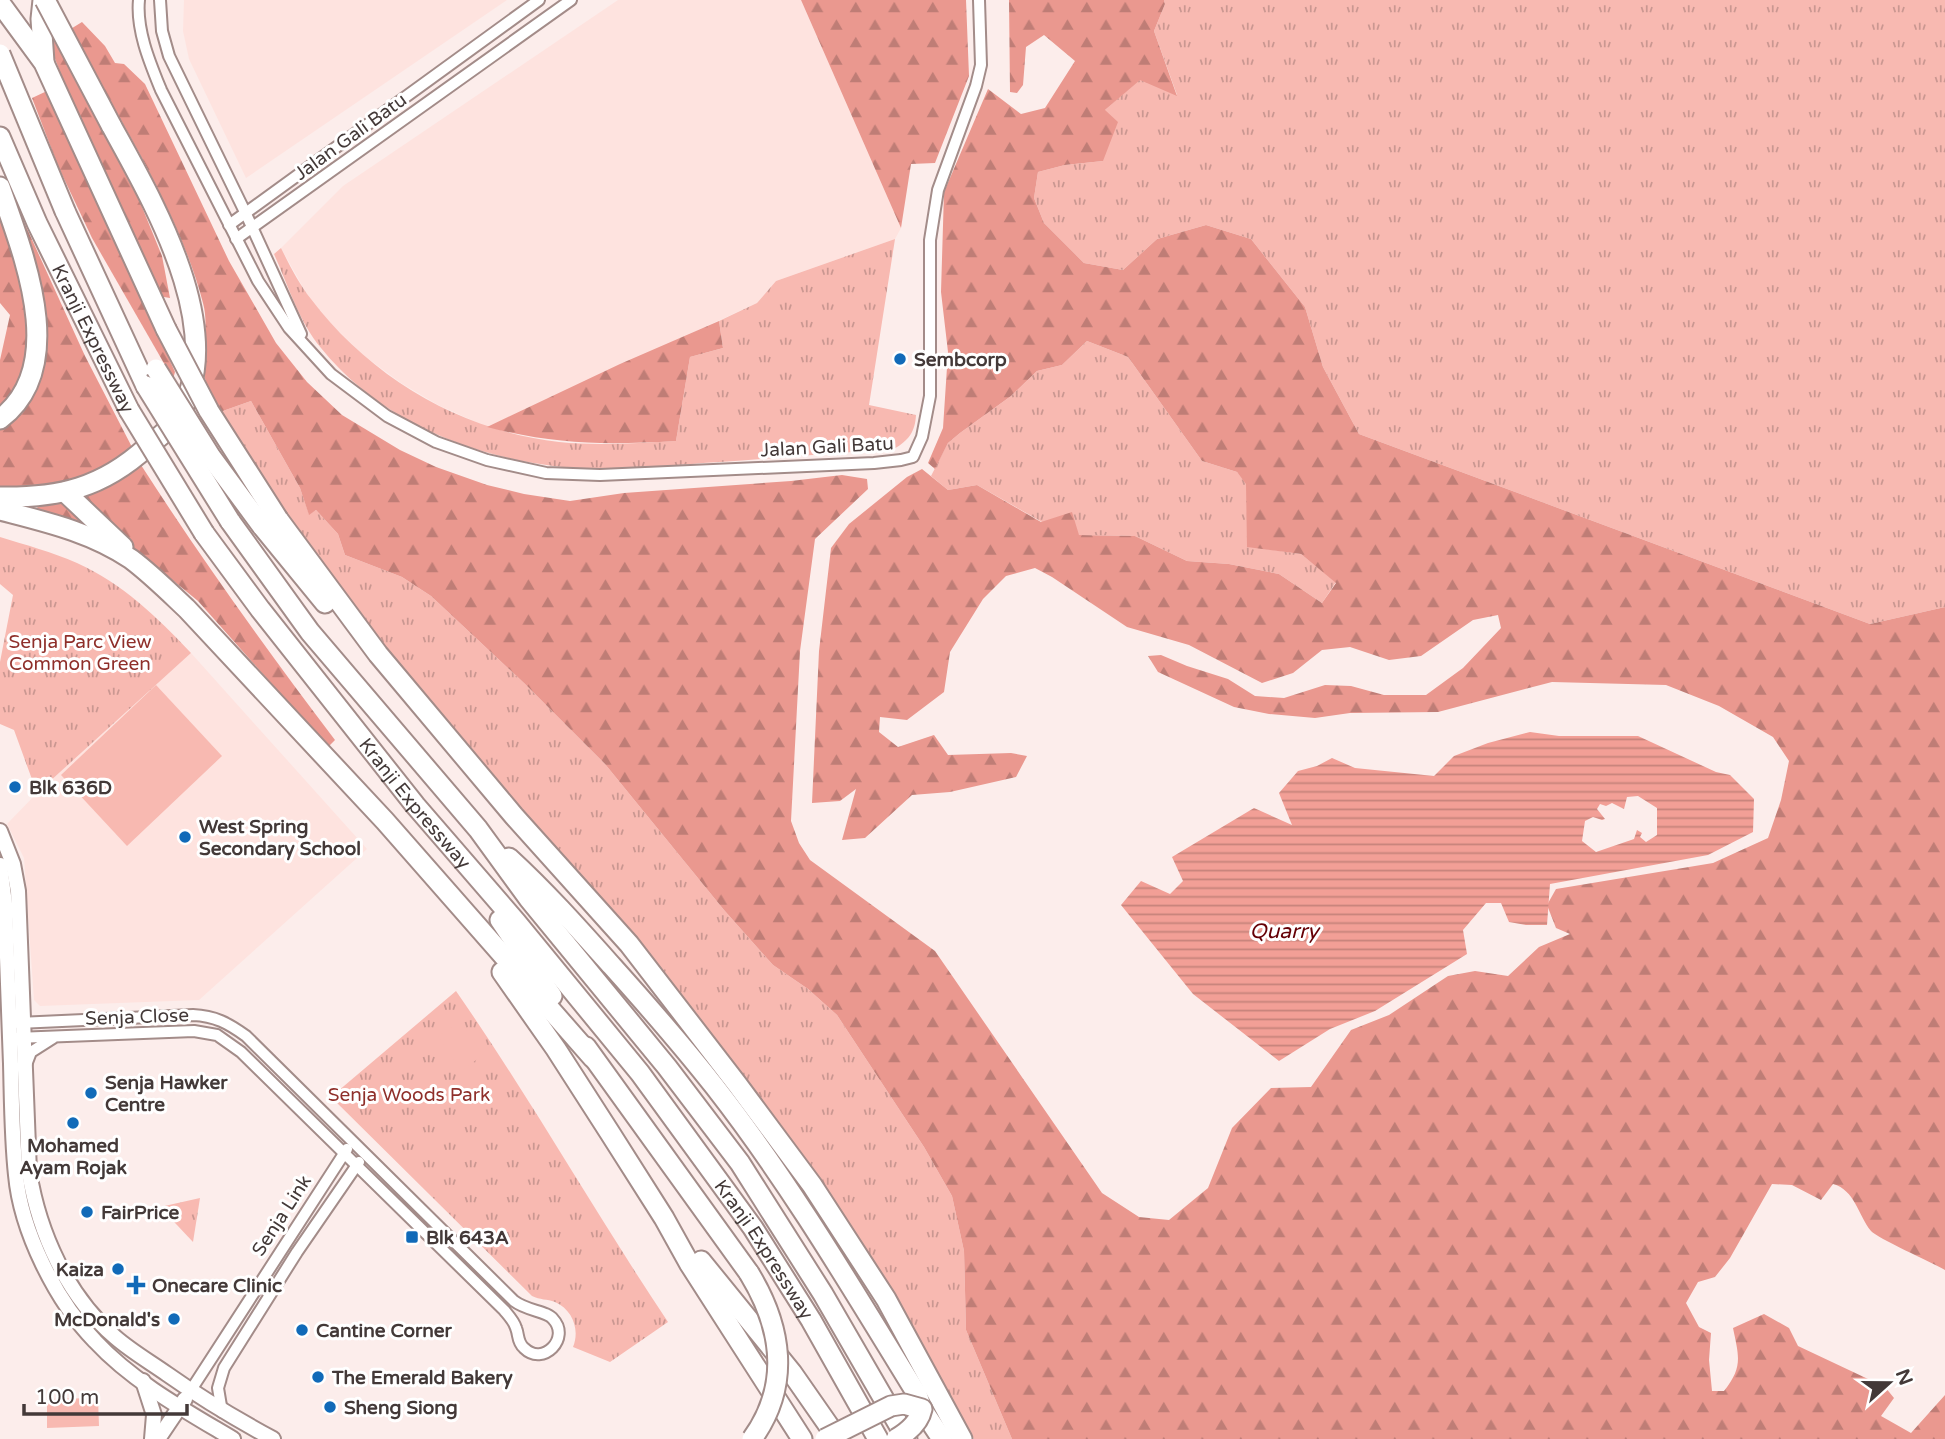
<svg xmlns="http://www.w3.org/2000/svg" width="1945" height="1439" font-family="'Varela Round',sans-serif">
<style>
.built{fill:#fee3df}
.grass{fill:url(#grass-tufts)}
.forest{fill:url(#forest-firs)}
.pitch{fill:#f8b9b1}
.water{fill:url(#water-rules);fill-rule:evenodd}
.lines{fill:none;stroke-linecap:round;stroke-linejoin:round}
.street-casing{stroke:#a38c89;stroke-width:14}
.secondary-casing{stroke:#a38c89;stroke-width:18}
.highway-casing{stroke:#a38c89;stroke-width:23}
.street{stroke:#fff;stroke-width:10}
.secondary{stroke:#fff;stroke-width:14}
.highway{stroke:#fff;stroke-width:19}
.highway-bridge-casing{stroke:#a38c89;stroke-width:23;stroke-linecap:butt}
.highway-bridge{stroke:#fff;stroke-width:19}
.poi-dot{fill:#116ab8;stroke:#fff;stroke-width:2.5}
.labels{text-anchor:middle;stroke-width:6;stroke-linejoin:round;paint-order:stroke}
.street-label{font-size:19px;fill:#433938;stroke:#fff}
.poi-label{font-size:19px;font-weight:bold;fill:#433938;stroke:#fff;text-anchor:start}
.park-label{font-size:19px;fill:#8f2f2a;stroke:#fff}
.water-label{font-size:21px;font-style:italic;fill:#660006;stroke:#fff}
</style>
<defs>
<pattern id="grass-tufts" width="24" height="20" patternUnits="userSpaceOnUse" patternTransform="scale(1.75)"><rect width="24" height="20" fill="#f8b9b1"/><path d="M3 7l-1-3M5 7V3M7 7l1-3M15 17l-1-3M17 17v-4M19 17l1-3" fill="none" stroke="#ca9791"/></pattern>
<pattern id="forest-firs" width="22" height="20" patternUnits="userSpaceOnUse" patternTransform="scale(1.75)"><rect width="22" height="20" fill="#ea988f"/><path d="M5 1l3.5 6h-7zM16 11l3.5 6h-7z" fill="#bf7d76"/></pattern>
<pattern id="water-rules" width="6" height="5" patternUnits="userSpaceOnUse" patternTransform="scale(1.75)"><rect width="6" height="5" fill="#f29f96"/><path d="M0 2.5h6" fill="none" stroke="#c6837b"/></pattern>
</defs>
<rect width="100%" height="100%" fill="#fcedeb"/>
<g class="built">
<polygon points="184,0 507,0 246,178 189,59 183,31"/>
<polygon points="618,0 801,0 901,228 895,239 776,281 757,303 487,427 438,405 401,383 363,355 332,325 309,298 281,248 343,186"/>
<polygon points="191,653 367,849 199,1000 40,1006 34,1000 24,858 7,824 37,793"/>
</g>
<g class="grass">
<polygon points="1164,0 1945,0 1945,607 1870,624 1359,434 1323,367 1305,307 1251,239 1206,225 1157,239 1123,270 1084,263 1044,223 1034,198 1038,172 1065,165 1103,161 1105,110 1140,79 1177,95 1154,31 1165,4"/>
<path d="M 895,239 L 869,405 L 916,415 C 915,432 909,440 894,449 C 836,453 778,458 720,462 C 680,464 638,470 598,469 C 497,467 387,430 321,348 C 299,322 288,285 274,254 L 281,248 C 290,266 299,284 311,299 C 370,377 461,431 559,442 C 598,446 637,443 676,441 L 690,357 L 723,348 L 719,321 L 757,303 L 776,281 Z"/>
<polygon points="1087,341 1128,357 1202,461 1237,472 1247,484 1247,546 1301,554 1336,582 1322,603 1279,574 1229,564 1187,561 1135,536 1079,535 1042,522 977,485 948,490 931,476 948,443 960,433 1011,396 1037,371 1062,365"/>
<polygon points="251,401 300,488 309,514 316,510 338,534 345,555 402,577 431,596 525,684 605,764 724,910 773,965 808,989 837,1015 924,1147 952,1196 964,1251 966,1330 1012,1439 974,1439 895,1297 847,1222 788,1136 693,1009 474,756 338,588 278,509 220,412"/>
<path d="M 0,537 C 26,545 52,552 77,563 C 122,583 157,617 191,653 L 37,793 L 14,730 L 0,724 L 0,662 L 13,595 L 0,584 Z"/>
<path d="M 456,991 C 531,1099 595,1213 668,1322 L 610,1362 L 573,1347 C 580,1330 573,1310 555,1302 C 547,1299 540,1300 532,1296 L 331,1097 Z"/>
<polygon points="200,1198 193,1242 160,1207"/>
</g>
<g class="forest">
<polygon points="801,0 966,0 969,76 935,163 911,164 901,228"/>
<path d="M 1009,0 L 1164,0 L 1165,4 L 1154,31 L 1177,96 L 1140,80 L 1105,110 L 1118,122 L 1103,161 L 1065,165 L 1038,172 L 1034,198 L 1044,223 L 1084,263 L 1123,270 L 1157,239 L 1206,225 L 1251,239 L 1305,307 L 1323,367 L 1359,434 L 1870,624 L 1945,607 L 1945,1270 C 1931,1262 1877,1238 1871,1231 C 1858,1215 1855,1190 1833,1184 L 1821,1200 L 1792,1185 L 1772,1184 L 1730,1258 L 1715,1277 L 1698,1282 L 1686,1303 L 1699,1327 L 1711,1333 L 1709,1360 L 1712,1391 L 1724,1391 C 1743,1367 1739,1357 1733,1328 L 1764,1314 L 1789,1328 L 1798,1346 L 1885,1387 L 1894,1398 L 1881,1416 L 1911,1433 L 1945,1395 L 1945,1439 L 1012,1439 L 966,1330 L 964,1251 L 952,1196 L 924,1147 L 837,1015 L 808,989 L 773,965 L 724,910 L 605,764 L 525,684 L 431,596 L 402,577 L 345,555 L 338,534 L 316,510 L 309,515 L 300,488 L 251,401 L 220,412 C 214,399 203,381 203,367 C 202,346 209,325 203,303 C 179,211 116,113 69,30 L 82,22 L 105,46 L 115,63 L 124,64 L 145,84 L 229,261 L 276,343 L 307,382 L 342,415 L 400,450 L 436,467 L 487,485 L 524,494 L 570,501 L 624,493 L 791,481 L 842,475 L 867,479 L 868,489 L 815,539 L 800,651 L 791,821 L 799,843 L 810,860 L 935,951 L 1102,1193 L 1139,1217 L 1169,1220 L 1208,1188 L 1232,1128 L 1271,1088 L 1311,1087 L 1351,1030 L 1389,1015 L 1448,976 L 1475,971 L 1508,976 L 1539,947 L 1570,934 L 1556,928 L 1547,905 L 1556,889 L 1713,863 L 1768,838 L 1781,800 L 1789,761 L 1773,737 L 1719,706 L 1666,685 L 1552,682 L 1438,712 L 1350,713 L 1315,718 L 1269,714 L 1234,707 L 1158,672 L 1148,656 L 1161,655 L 1187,666 L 1228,679 L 1255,696 L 1284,698 L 1325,685 L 1351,686 L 1384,695 L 1426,695 L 1463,668 L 1501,628 L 1498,615 L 1473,620 L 1421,656 L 1389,660 L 1350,647 L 1322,650 L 1293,673 L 1262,683 L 1189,645 L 1127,627 L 1052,577 L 1035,568 L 1006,576 L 983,599 L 950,652 L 944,692 L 907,720 L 880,717 L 879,732 L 898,747 L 934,735 L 948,755 L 1011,753 L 1027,756 L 1016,777 L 950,792 L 912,795 L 865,838 L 842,840 L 856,789 L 840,801 L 812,803 L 819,651 L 831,548 L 849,524 L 907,477 L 922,469 L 948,490 L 977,485 L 1041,522 L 1072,512 L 1079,535 L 1135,536 L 1187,561 L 1229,564 L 1279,574 L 1322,603 L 1336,583 L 1301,554 L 1247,547 L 1246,484 L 1237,472 L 1202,461 L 1128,357 L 1087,341 L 1062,365 L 1037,371 L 1011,396 L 960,433 L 948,443 L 935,469 L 928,463 L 943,428 L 948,352 L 941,292 L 944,192 L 988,89 L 1021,114 L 1045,108 L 1075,61 L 1044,35 L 1026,47 L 1023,85 L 1017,93 L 1010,92 Z"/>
<polygon points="52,35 140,202 162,256 170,298 158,296 68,94 50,45"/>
<polygon points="47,91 80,157 175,372 173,379 92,238 58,166 32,98"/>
<polygon points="14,200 85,356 134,451 89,476 42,490 0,488 0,360 10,315 0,303 0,216"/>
<path d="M 719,321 L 723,348 L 690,357 L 676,441 C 606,445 555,445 487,427 L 620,364 Z"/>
<path d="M 141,465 C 202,560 267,650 335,740 L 328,747 L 198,601 L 159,569 L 119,539 L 37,510 L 38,503 L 115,481 Z"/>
</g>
<g class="pitch">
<polygon points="156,685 222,756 127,846 61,775"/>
<polygon points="460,1021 483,1055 461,1071 438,1036"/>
<polygon points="98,1398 99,1426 47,1428 47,1399"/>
</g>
<path class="water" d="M 1530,732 L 1559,736 L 1638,736 L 1716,772 L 1730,775 L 1754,799 L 1753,832 L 1708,855 L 1550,884 L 1547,925 L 1526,925 L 1509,922 L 1501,903 L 1486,903 L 1463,930 L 1467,954 L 1375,1011 L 1330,1029 L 1279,1061 L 1193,994 L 1121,905 L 1141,881 L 1170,894 L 1183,881 L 1172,857 L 1254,808 L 1292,825 L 1279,793 L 1298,771 L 1317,766 L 1332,758 L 1355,768 L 1434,776 L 1454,756 L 1488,743 ZM 1638,796 L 1657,808 L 1657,835 L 1646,842 L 1640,837 L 1642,833 L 1637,830 L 1634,839 L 1596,852 L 1582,841 L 1585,821 L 1593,817 L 1602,820 L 1605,819 L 1597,809 L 1600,804 L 1606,806 L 1612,803 L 1624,809 L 1627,797 Z"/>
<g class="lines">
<g class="street-casing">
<g id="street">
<path d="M 139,0 C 136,30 150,63 161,90 L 258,281 L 289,328 L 331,374 L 387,416 L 436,442 L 487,460 L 546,473 L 600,475 L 874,463 L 901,460 L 913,457 L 922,437 L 930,396 L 930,240 L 938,190 L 976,86 L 981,65 L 979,0"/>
<polyline points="160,0 162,31 169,56 246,214 301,334"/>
<polyline points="229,225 539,0"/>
<polyline points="236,239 571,0"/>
<path d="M 16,1038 L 194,1031 L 217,1035 L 241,1052 L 504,1310 C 509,1316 514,1321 516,1328 C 519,1335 517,1342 524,1348 C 543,1367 571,1338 553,1319 C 547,1311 527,1311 514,1301 L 246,1036 C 228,1023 215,1016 193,1015 L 18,1023"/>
<polyline points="26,1065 31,1052 53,1038"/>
<polyline points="191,1390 347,1149"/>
<polyline points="222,1412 218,1388 224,1368 297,1252 359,1162"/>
</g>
</g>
<g class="secondary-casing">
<g id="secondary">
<path d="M 0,831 L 13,864 L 18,891 L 29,1172 C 39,1233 67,1296 115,1337 C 131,1351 150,1362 167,1374 C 201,1398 236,1419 273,1439"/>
<path d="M 0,865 L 5,904 C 7,957 9,1011 11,1064 C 12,1101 12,1138 16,1175 C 21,1231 56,1301 95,1341 C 133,1382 186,1411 233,1439"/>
<polyline points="143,1381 154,1415 152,1439"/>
<polyline points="158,1439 185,1399"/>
</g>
</g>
<g class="highway-casing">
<g id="highway">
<polyline points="43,0 41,19 44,62"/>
<polyline points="0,3 44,63 166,329"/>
<path id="s1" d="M 0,137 L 37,223 L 129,410"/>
<path d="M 0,187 C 23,254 70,366 0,419"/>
<polyline points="65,211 146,386"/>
<polyline points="65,492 123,547"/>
<path d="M 0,497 C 59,498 102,488 147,447 C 156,439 167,432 174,422 C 235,339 152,200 111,125"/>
<path d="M 0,510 C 46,522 91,532 131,559 C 151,574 169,592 187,609 L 385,821 L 593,1058"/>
<polyline points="278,519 378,654 514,816 629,944 737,1084 812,1185 886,1299 962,1439"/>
<polyline points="230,521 310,632 478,829 529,899 667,1067 740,1163 823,1294 907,1439"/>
<polyline points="262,526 325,603"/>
<path id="s2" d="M 204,533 L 260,609 L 415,805 L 517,923 L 640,1073 L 753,1228 L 811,1320 L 878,1439"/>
<path d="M 509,858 C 546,892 578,928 612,966 C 647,1005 682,1045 715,1087 C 790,1183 853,1290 917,1394 L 922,1409 L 942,1439"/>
<polyline points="500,920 552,996"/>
<polyline points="502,972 556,1049 610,1133 664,1218 689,1263 802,1439"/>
<polyline points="586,1047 749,1273"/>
<polyline points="701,1261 792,1373 838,1439"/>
</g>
</g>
<use href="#street" class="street"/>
<use href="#secondary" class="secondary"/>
<use href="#highway" class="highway"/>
<g class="highway-bridge-casing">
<g id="highway-bridge">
<polyline points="45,0 111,125"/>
<polyline points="0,54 65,211"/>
<polyline points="166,329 209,411 278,519"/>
<polyline points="156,369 211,457 262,526"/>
<polyline points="146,386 230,521"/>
<polyline points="129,410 204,533"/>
<path d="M 749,1273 C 782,1327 791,1385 752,1439"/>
<path d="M 825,1439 L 891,1406 L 904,1404 L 922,1409 C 919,1423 908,1432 896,1439"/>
</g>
</g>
<use href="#highway-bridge" class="highway-bridge"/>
</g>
<g class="poi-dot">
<circle cx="900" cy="359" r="7"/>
<circle cx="15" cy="787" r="7"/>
<circle cx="185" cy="837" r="7"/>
<circle cx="91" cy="1093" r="7"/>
<circle cx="73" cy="1123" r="7"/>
<circle cx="87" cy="1212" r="7"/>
<rect x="405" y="1230" width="14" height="14" rx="3.5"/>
<circle cx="118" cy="1269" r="7"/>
<path d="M132.5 1274.5h7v7h7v7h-7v7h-7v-7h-7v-7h7z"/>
<circle cx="174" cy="1319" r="7"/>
<circle cx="302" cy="1330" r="7"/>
<circle cx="318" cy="1377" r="7"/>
<circle cx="330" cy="1407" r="7"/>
</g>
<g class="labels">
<g class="street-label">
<text transform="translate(350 136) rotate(-36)" y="7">Jalan Gali Batu</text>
<text dy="7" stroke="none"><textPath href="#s1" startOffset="222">Kranji Expressway</textPath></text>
<text transform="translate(827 446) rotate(-3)" y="7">Jalan Gali Batu</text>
<text dy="7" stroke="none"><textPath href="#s2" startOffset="343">Kranji Expressway</textPath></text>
<text transform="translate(137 1016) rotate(-2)" y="7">Senja Close</text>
<text transform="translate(281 1215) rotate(-57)" y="7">Senja Link</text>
<text dy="7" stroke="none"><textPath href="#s2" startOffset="910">Kranji Expressway</textPath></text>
</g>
<g class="poi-label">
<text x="914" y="366">Sembcorp</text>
<text x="29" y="794">Blk 636D</text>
<text x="199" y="833">West Spring<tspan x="199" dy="22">Secondary School</tspan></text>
<text x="105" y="1089">Senja Hawker<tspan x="105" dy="22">Centre</tspan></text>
<text x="73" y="1152" text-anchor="middle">Mohamed<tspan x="73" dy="22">Ayam Rojak</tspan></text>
<text x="101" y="1219">FairPrice</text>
<text x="426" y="1244">Blk 643A</text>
<text x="104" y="1276" text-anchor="end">Kaiza</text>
<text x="152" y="1292">Onecare Clinic</text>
<text x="160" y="1326" text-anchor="end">McDonald's</text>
<text x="316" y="1337">Cantine Corner</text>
<text x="332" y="1384">The Emerald Bakery</text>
<text x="344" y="1414">Sheng Siong</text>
</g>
<g class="park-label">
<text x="80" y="648">Senja Parc View<tspan x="80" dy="22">Common Green</tspan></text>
<text x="409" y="1101">Senja Woods Park</text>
</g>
<g class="water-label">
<text x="1284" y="938">Quarry</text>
</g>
</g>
<g transform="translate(1889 1383) rotate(69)" stroke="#ffffff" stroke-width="5" paint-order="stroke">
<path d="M0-5L12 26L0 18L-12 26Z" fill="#433938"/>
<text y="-10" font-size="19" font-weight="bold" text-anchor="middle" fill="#433938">N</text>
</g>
<path d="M24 1404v10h163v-10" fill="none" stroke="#433938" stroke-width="3.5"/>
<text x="35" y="1404" font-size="21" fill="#433938" stroke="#ffffff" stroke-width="5" paint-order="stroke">100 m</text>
</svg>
